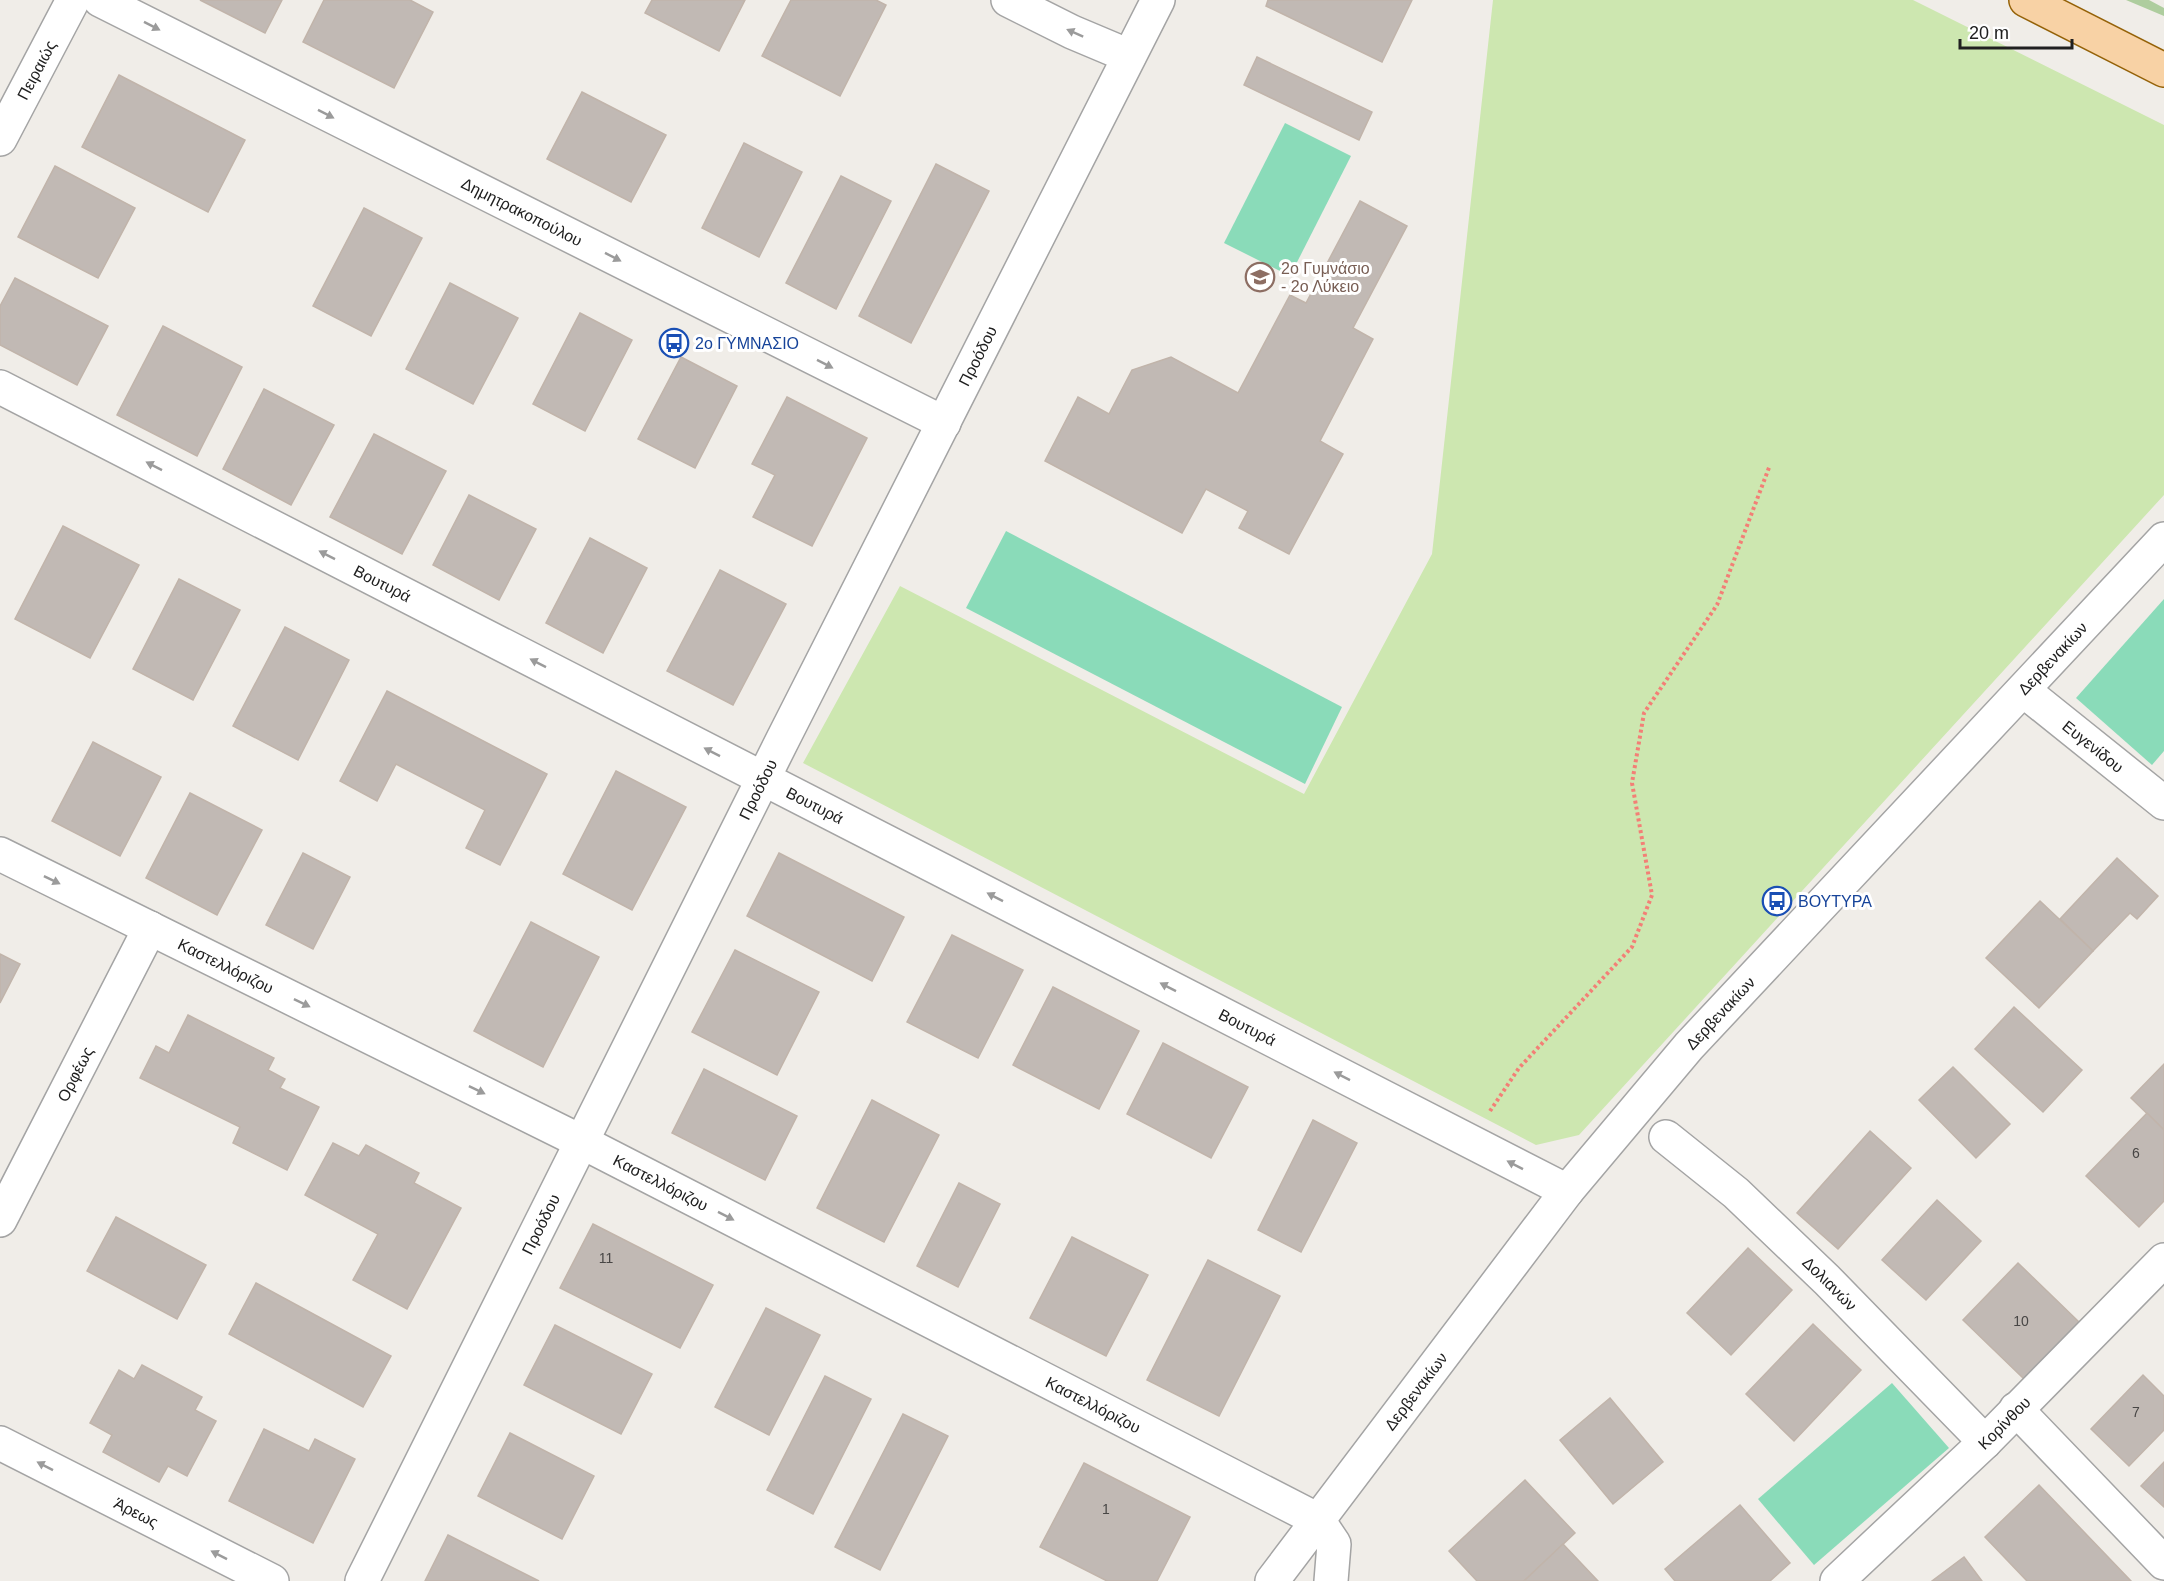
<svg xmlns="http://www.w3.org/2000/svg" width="2164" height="1581" font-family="Helvetica,sans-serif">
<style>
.grass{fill:#cde7b0}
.forest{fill:#aecd9e}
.pitch{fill:#8adbb9}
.building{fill:#c1b9b4;stroke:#c1b4aa;stroke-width:1.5}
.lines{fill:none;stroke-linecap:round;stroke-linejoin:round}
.minor-casing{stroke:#a4a4a4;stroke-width:36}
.major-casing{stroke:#956208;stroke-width:36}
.path{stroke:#f37f76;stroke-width:4;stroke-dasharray:3 3;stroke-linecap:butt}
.minor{stroke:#fff;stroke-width:33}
.major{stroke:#f8d2a5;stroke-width:33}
.oneway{fill:#9b9b9b}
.labels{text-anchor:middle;stroke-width:6;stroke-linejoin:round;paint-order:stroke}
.number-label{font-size:14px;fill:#484645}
.street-label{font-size:16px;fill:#202020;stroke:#fff}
.education-label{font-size:16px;fill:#785e54;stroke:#fff;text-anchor:start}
.transit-label{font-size:16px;fill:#164399;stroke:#fff;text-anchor:start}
</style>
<rect width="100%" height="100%" fill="#f0ede8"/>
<polygon class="grass" points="1493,0 1913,0 2164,125 2164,495 1579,1135 1536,1145 803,763 900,586 1304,794 1432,554"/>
<polygon class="forest" points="2126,0 2149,0 2164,8 2164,16"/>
<g class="pitch">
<polygon points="1285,123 1351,156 1290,276 1224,243"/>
<polygon points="1006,531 1342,707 1305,784 966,608"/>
<polygon points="2164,599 2164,751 2152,765 2076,698"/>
<polygon points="1892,1383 1949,1448 1814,1565 1758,1499"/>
</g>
<g class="building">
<polygon points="200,0 282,0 265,33"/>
<polygon points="324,0 410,0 433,12 394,88 303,42"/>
<polygon points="652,0 745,0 719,51 645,13"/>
<polygon points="791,0 876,0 886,5 840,96 762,56"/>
<polygon points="1268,0 1412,0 1382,62 1266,6"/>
<polygon points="1257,57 1372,112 1359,140 1244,85"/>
<polygon points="119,75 245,140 208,212 82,147"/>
<polygon points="582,92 666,135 631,202 547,159"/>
<polygon points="744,143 802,172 759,257 702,228"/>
<polygon points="936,164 989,191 911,343 859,316"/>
<polygon points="55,166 135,208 98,278 18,237"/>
<polygon points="841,176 891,201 836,309 786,283"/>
<polygon points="1360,201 1407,226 1353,328 1373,339 1320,441 1343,454 1289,554 1239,528 1248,511 1206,489 1182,533 1045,461 1078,397 1109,414 1132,370 1171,357 1238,393 1290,295 1306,303"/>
<polygon points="364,208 422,238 371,336 313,306"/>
<polygon points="15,278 108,326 77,385 0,345 0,306"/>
<polygon points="450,283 518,318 473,404 406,369"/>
<polygon points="580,313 632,340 585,431 533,404"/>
<polygon points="163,326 242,367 197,456 117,415"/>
<polygon points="681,357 737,386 695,468 638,439"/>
<polygon points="264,389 334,425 291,505 223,469"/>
<polygon points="787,397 867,438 812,546 753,517 775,475 752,464"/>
<polygon points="374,434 446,471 402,554 330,517"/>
<polygon points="469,495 536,529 499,600 433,565"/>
<polygon points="63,526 139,565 90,658 15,619"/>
<polygon points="590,538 647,568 603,653 546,623"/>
<polygon points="720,570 786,604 733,705 667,671"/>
<polygon points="179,579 240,610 193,700 133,669"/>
<polygon points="285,627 349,660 298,760 233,726"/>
<polygon points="387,691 547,774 500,865 466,848 485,810 396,764 377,801 340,781"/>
<polygon points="93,742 161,777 120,856 52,821"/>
<polygon points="616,771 686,807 632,910 563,874"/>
<polygon points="190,793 262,830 217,915 146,878"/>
<polygon points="303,853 350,877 313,949 266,925"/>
<polygon points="779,853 904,917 872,981 747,916"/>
<polygon points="2117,858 2158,896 2137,919 2130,913 2093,951 2060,919"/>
<polygon points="2040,901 2093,951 2039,1008 1986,958"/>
<polygon points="531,922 599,957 543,1067 474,1031"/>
<polygon points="952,935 1023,970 978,1058 907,1022"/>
<polygon points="735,950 819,992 777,1075 692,1032"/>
<polygon points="0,954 20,964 0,1003"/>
<polygon points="1053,987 1139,1031 1099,1109 1013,1065"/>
<polygon points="2014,1007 2082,1070 2043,1112 1975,1049"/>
<polygon points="188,1015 274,1058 268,1070 285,1079 280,1088 319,1107 287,1170 233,1143 240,1127 140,1078 156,1046 169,1053"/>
<polygon points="1163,1043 1248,1087 1211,1158 1127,1114"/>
<polygon points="2164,1064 2164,1130 2131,1098"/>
<polygon points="1953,1067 2010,1124 1976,1158 1919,1100"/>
<polygon points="704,1069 797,1116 765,1180 672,1133"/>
<polygon points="872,1100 939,1135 884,1242 817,1208"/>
<polygon points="2147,1113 2164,1130 2164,1201 2139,1227 2086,1176"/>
<polygon points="1313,1120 1357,1143 1301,1252 1258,1230"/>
<polygon points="1870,1131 1911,1168 1838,1249 1797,1213"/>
<polygon points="333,1143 359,1156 366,1145 419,1173 414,1183 461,1208 407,1309 353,1280 378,1234 305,1195"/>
<polygon points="959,1183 1000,1204 958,1287 917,1266"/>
<polygon points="1937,1200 1981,1241 1926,1300 1882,1260"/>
<polygon points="116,1217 206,1265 177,1319 87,1271"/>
<polygon points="593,1224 713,1285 680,1348 560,1288"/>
<polygon points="1072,1237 1148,1275 1106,1356 1030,1318"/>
<polygon points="1748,1248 1792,1290 1731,1355 1687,1313"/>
<polygon points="1208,1260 1280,1296 1219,1416 1147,1380"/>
<polygon points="2018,1263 2079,1322 2024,1379 1963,1320"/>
<polygon points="256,1283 391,1356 363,1407 229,1334"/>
<polygon points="766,1308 820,1335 769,1435 715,1407"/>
<polygon points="1813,1324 1861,1370 1794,1441 1746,1394"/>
<polygon points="555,1325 652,1374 621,1434 524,1385"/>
<polygon points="142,1365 202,1397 195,1410 216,1421 187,1476 168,1466 159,1482 103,1452 112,1435 90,1423 119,1370 134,1379"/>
<polygon points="2143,1375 2164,1396 2164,1430 2129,1466 2091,1429"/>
<polygon points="825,1376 871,1399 813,1514 767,1490"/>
<polygon points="1610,1398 1663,1462 1613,1504 1560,1440"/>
<polygon points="903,1414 948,1436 880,1570 835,1547"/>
<polygon points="264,1429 309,1451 315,1439 355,1459 313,1543 229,1501"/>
<polygon points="510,1433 594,1476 562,1539 478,1496"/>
<polygon points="2164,1462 2164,1507 2141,1486"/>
<polygon points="1084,1463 1190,1517 1157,1581 1107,1581 1040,1547"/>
<polygon points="1525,1480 1575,1533 1524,1581 1477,1581 1449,1551"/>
<polygon points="2039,1485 2131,1581 2027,1581 1985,1537"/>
<polygon points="1740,1505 1790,1563 1770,1581 1675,1581 1665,1569"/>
<polygon points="448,1535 539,1581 425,1581"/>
<polygon points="1563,1544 1598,1581 1524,1581"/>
<polygon points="1964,1557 1982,1581 1932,1581"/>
</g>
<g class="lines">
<g class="minor-casing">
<g id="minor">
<path id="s1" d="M 100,0 L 944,423"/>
<polyline points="1008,0 1072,32 1129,56"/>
<path id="s2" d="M 0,139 L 73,0"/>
<path id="s3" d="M 0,387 L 1567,1191"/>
<path id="s4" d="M 2023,690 L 2164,803"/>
<path id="s5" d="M 0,854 L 582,1142 L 1318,1520 L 1334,1544 L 1331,1581"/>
<path id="s6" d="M 1666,1137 L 1736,1193 L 1827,1280 L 1985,1442"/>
<path id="s7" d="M 0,1220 L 150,928"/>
<polyline points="2016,1409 2164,1563"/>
<path id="s8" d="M 0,1443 L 272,1581"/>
<path id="s9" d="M 362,1581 L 783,739 L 1158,0"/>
<path id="s10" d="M 1272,1581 L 1567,1191 L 1689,1046 L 2164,539"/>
<path id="s11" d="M 1837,1581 L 1985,1442 L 2164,1260"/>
</g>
</g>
<g class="major-casing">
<polyline id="major" points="2026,0 2164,70"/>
</g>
<polyline class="path" points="1490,1111 1519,1068 1632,947 1652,895 1632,783 1644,713 1717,605 1770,465"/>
<use href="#minor" class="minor"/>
<use href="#major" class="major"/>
</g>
<defs><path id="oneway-solid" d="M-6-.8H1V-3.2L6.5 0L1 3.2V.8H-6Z" transform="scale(1.5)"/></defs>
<g class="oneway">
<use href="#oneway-solid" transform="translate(152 26) rotate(27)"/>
<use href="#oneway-solid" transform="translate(1075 33) rotate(-156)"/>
<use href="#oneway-solid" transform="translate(326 114) rotate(27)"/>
<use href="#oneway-solid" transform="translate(613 257) rotate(27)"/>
<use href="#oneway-solid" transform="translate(825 364) rotate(27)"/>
<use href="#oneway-solid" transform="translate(154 466) rotate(-153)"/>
<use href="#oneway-solid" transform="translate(327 555) rotate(-153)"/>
<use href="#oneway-solid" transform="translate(538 663) rotate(-153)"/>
<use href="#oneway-solid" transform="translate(712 752) rotate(-153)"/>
<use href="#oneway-solid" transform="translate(52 880) rotate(26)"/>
<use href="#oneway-solid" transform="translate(995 897) rotate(-153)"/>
<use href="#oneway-solid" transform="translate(1168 987) rotate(-153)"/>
<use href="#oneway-solid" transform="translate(302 1003) rotate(26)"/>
<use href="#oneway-solid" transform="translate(1342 1076) rotate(-153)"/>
<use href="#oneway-solid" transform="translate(477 1090) rotate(26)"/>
<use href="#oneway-solid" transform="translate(1515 1165) rotate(-153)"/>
<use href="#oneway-solid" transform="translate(726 1216) rotate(27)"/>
<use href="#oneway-solid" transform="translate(45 1466) rotate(-153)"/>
<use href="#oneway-solid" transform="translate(219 1555) rotate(-153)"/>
</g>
<defs>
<g id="school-ring" transform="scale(1.5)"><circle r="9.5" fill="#fff" stroke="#8d6e63" stroke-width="1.5"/><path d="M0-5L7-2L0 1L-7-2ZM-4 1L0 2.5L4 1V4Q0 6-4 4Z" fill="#8d6e63"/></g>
<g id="bus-ring" transform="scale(1.5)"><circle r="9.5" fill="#fff" stroke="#1a4fb4" stroke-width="1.5"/><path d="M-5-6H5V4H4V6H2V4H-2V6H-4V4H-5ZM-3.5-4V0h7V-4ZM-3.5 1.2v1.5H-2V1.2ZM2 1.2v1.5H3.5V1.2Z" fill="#1a4fb4"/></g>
</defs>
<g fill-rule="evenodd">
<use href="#school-ring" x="1260" y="277"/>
<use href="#bus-ring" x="674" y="343"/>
<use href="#bus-ring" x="1777" y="901"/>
</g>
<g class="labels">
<g class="number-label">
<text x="2136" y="1158">6</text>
<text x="606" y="1263">11</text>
<text x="2021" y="1326">10</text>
<text x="2136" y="1417">7</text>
<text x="1106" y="1514">1</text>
</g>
<g class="street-label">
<text dy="6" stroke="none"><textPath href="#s2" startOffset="78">Πειραιώς</textPath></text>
<text dy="6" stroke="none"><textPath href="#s1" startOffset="472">Δημητρακοπούλου</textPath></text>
<text dy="6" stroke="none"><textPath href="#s9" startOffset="1371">Προόδου</textPath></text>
<text dy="6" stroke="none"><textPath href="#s3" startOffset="430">Βουτυρά</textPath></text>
<text dy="6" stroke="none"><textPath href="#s10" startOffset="1210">Δερβενακίων</textPath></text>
<text dy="6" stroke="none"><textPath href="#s4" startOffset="90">Ευγενίδου</textPath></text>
<text dy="6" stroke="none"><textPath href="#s9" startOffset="885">Προόδου</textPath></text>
<text dy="6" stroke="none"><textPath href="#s3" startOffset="916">Βουτυρά</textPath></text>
<text dy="6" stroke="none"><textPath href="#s5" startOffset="252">Καστελλόριζου</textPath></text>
<text dy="6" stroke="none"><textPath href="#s10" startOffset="724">Δερβενακίων</textPath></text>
<text dy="6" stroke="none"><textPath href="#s3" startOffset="1402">Βουτυρά</textPath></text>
<text dy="6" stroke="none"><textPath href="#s7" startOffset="164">Ορφέως</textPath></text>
<text dy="6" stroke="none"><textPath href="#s5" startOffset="738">Καστελλόριζου</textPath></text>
<text dy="6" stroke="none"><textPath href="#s9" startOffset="399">Προόδου</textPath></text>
<text dy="6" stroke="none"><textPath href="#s6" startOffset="220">Δολιανών</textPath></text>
<text dy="6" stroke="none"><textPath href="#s10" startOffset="238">Δερβενακίων</textPath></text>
<text dy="6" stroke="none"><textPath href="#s5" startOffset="1224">Καστελλόριζου</textPath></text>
<text dy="6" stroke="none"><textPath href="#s11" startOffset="230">Κορίνθου</textPath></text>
<text dy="6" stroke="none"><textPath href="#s8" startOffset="153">Άρεως</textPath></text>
</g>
<g class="education-label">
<text x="1281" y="274">2ο Γυμνάσιο<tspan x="1281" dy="18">- 2ο Λύκειο</tspan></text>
</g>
<g class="transit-label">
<text x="695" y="349">2ο ΓΥΜΝΑΣΙΟ</text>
<text x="1798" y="907">ΒΟΥΤΥΡΑ</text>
</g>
</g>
<path d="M1960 39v9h112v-9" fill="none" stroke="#202020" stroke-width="3"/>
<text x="1969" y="39" font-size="18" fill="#202020" stroke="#ffffff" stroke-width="4.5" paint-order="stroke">20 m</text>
</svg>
